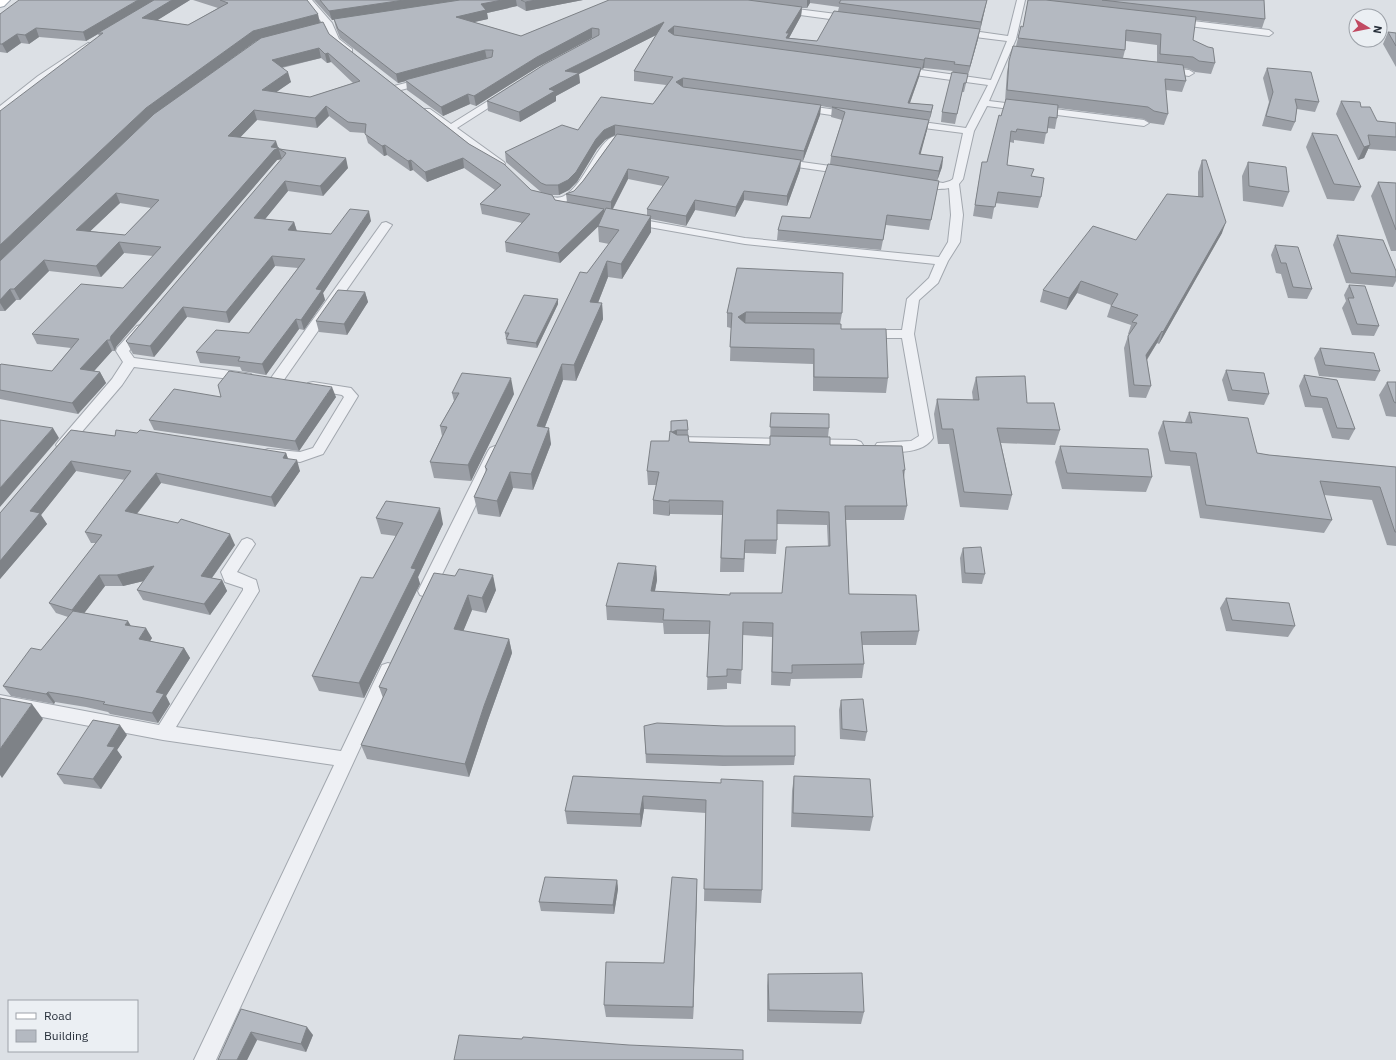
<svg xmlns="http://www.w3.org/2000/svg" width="1396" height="1060" font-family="'IBM Plex Sans',sans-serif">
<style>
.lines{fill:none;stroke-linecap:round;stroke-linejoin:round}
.minor-casing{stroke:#a2a7ae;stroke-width:2}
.primary-casing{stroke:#9da5af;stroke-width:2}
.minor{fill:#eef0f4;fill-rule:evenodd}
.primary{fill:#fff;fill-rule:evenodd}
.wall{fill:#9b9fa6;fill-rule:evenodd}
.shaded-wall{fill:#7e8287}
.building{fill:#b4b9c1;stroke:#7e8287;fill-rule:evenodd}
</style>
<rect width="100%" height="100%" fill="#dce0e5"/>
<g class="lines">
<g class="minor-casing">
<g id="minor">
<polygon points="303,0 312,0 332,23 339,39 352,49 352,53 346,53 332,42 325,26"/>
<path d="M 1017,0 L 1025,0 L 1016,39 L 989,101 L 1144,120 L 1149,123 L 1144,126 L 987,106 L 974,131 L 963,179 L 959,184 L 963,215 L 960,242 L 948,261 L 938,283 L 919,300 L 914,334 L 933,438 C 923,454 893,454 877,449 L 875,446 L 877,443 L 911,441 L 919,436 L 902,338 L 867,338 L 861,334 L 867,330 L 902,330 L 907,299 L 929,278 L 935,264 L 745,244 L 632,224 L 626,221 L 632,218 L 745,238 L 939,257 L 948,242 L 951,215 L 949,188 C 940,190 920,189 914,182 L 919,179 L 943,183 L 950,181 L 953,179 L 963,133 L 908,126 L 903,123 L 908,120 L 966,128 L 988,85 L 900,73 L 895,70 L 900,67 L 991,80 L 1007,41 L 959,35 L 955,32 L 959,29 L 1008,36 Z"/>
<polygon points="781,7 852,16 856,19 852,22 778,12 778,8"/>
<polygon points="1176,19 1269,30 1273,33 1269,36 1173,24 1172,22"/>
<polygon points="88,43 91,44 91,48 44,80 3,113 0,114 0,106 38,76"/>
<polygon points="1164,67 1189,70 1194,73 1189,76 1161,72 1159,70"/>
<polygon points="425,78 430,81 428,83 397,91 392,88 394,86"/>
<polygon points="504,91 507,92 507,96 457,128 504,162 505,164 500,167 496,166 422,111 424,109 430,109 451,124"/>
<polygon points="801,105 851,112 856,115 851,118 798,110 796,108"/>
<path d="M 615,136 L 632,138 L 637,141 C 631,147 621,140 614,144 C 596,172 578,217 537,200 L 536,198 L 537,196 C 546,193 555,201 564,196 C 585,185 597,140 615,136 Z"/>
<polygon points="780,159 845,168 850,171 845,174 776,164 775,162 776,160"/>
<polygon points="386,222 392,225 281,384 271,384 269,381 271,378 382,223"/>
<polygon points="141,325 147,329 129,351 134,358 246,373 251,374 253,377 251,380 246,381 134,367 122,385 68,448 58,448 56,445 58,442 112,379 123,362 116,351 117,348 137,326"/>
<polygon points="313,382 351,388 358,396 323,454 300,462 263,457 261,454 263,451 268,449 300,452 313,448 344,397 342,395 308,389 306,386 308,383"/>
<polygon points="677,437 856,440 861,442 863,445 861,448 856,450 672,445 670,442 672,439"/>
<polygon points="495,446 500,448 502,451 434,591 432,595 426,597 420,595 418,591 488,451 490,448"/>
<polygon points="247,538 252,540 255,544 237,572 256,580 259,591 176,727 341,751 382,665 388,663 394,665 396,670 216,1060 194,1060 334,765 163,740 0,709 0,695 159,725 243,590 243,588 225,582 221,572 242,540"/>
</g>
</g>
<g class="primary-casing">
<polygon id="primary" points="0,0 10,0 4,6 0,7"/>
</g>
<use href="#minor" class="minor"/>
<use href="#primary" class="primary"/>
</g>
<g class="wall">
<path d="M 190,0 L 157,20 L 188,25 L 218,8 L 193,0 L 307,0 L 320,22 L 329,34 L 469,144 L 531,190 L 541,192 L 506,162 L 505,152 L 578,130 L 653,104 L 666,85 L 634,81 L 634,71 L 656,35 L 579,74 L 580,83 L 556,96 L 556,101 L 520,122 L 488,111 L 487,101 L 594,38 L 592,38 L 538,67 L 476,106 L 470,104 L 443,116 L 407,90 L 406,81 L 398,83 L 340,38 L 336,28 L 334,20 L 332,20 L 314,0 L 583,0 L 526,11 L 517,6 L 487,13 L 488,19 L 474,22 L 521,36 L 610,0 L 987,0 L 978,39 L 968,75 L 964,92 L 962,92 L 955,124 L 941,122 L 942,112 L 953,71 L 924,68 L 922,69 L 921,69 L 919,77 L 910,103 L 933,105 L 931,115 L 929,121 L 927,130 L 920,154 L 943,157 L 942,167 L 937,181 L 939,181 L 929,230 L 886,225 L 881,250 L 777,240 L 778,230 L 810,218 L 830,164 L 831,156 L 842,120 L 831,117 L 832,108 L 821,106 L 820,115 L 803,161 L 801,161 L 800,170 L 787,206 L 744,200 L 735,217 L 695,210 L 686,226 L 651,219 L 651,232 L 622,279 L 608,277 L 598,303 L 602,303 L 603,319 L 576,381 L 563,380 L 545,427 L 551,444 L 533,490 L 513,488 L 500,517 L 478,514 L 474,497 L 486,472 L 485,467 L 587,273 L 609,244 L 599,242 L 598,226 L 560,263 L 506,252 L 505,242 L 522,223 L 482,214 L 480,204 L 495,190 L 464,168 L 427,182 L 413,170 L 410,171 L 387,155 L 384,156 L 368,143 L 365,133 L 350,132 L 329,116 L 317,128 L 257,120 L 240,137 L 348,168 L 323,196 L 288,191 L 265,219 L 294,222 L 297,231 L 331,234 L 371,221 L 323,293 L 325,300 L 304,330 L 299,329 L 266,375 L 242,371 L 240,367 L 200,363 L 196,352 L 249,333 L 298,268 L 275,266 L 229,323 L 187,317 L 154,357 L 133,354 L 126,341 L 282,159 L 277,160 L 116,347 L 115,351 L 112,351 L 94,371 L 100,372 L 106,383 L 78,414 L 0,399 L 0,365 L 52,371 L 71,348 L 37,344 L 32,334 L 123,288 L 153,256 L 124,253 L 101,277 L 49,271 L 20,300 L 16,300 L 5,311 L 0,311 L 0,261 L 152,116 L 0,261 L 99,36 L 98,34 L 86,41 L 39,37 L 29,44 L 21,43 L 7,53 L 0,52 L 0,14 ZM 810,3 L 839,7 L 838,11 L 817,41 L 789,38 L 801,16 L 802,8 L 807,8 ZM 258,40 L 196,84 L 256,41 ZM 321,58 L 327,63 L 331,62 L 353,83 L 310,97 L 276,92 L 291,82 L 282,68 ZM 615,135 L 616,135 L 583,181 L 574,191 L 566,194 L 567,202 L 555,200 L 552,195 L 559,195 L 569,190 L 577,182 L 597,149 L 605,140 ZM 628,179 L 663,186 L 647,209 L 647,216 L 613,209 ZM 120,203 L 151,208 L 125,235 L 90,231 Z"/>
<path d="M 1028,0 L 1264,0 L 1265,19 L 1262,28 L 1195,20 L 1193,40 L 1215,63 L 1211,74 L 1195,72 L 1189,69 L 1184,68 L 1186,81 L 1182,92 L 1166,90 L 1168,114 L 1164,125 L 1150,123 L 1144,119 L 1058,108 L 1057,118 L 1055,129 L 1047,128 L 1044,144 L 1014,140 L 1014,143 L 1010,142 L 1007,165 L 1032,176 L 1041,197 L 1038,208 L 995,203 L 992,219 L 973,216 L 982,162 L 987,162 L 1006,102 L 1005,101 L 1007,72 L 1009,61 L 1016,46 L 1018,38 L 1023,27 ZM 1126,41 L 1157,45 L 1157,62 L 1123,58 L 1125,50 Z"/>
<polygon points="1388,32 1396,33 1396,67 1383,44"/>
<polygon points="1267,68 1319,102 1315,112 1297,109 1295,122 1291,131 1262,126 1269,102 1263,78"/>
<polygon points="1341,101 1361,107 1377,121 1396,123 1396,151 1368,149 1364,158 1358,160 1336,114"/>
<polygon points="1312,133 1361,187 1354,201 1327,199 1306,147"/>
<polygon points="1202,160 1222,233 1159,344 1157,343 1147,360 1151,386 1146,398 1129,397 1124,348 1128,336 1129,334 1128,334 1131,325 1107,317 1111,305 1077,293 1066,310 1040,302 1043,290 1136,240 1198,197 1198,172"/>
<polygon points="1248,162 1289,192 1283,207 1243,201 1242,176"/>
<polygon points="1378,182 1396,183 1396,251 1391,251 1371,196"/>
<polygon points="1337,235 1396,271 1396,281 1393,287 1346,283 1333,245"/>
<polygon points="1275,245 1312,289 1307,299 1288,298 1281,274 1276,273 1271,255"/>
<polygon points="737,268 842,313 840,324 841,329 888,378 886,393 813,391 813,364 730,361 731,328 727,327 727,313"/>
<polygon points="1349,285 1379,326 1374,336 1352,335 1342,308 1346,301 1344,295"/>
<polygon points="365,292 368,302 347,335 319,332 316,321"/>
<polygon points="558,299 558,304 537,348 507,344 505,333"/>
<polygon points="1320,348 1380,371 1375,381 1319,376 1314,358"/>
<polygon points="1226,370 1269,394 1264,405 1228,401 1222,380"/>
<polygon points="1304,375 1337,380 1355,429 1349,440 1332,438 1322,408 1305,407 1299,386"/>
<polygon points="976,377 1027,403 1060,430 1055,445 1001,443 1012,495 1008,510 960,507 949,444 938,444 934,414 937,399 973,400 972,392"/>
<polygon points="1387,382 1396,382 1396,417 1386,416 1379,395"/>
<polygon points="452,393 514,394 471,481 434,478 430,462 442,436 440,426 454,401"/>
<polygon points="221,397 336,397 299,451 154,430 149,420"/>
<polygon points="1189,412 1257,453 1269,455 1396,467 1396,546 1387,545 1372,500 1324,495 1332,520 1324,533 1200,518 1190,466 1165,464 1158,433 1163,421 1185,422"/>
<polygon points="771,413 829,428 828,437 830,445 905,470 904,478 907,506 904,520 846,520 849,594 919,631 916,645 862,645 864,664 862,678 791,679 790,686 771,685 772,637 743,635 741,684 727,683 727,689 707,690 709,634 664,634 663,623 607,620 606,606 656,566 657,580 655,591 730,595 782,593 828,547 827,525 777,524 777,540 776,554 745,553 744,572 720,572 722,515 670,514 669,516 653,514 653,500 656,485 648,485 647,471 669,441 671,432 687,420 689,442 770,445"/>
<polygon points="71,430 115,436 286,453 288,459 300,471 275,507 161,483 137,514 235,545 212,578 222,580 227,591 210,615 143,600 137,590 144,581 123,586 105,586 84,613 131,626 152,638 150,641 184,648 190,658 166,696 170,704 158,723 110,714 108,712 86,707 55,702 54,704 11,696 3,686 41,650 68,617 56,613 49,603 96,543 91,543 85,532 125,480 76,471 41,515 47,524 0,579 0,513"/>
<polygon points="1060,446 1152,477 1146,492 1062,489 1055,462"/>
<polygon points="376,518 443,524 418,577 420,584 364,698 319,691 312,676 373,578 396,536 381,534"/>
<polygon points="963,548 985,574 982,584 962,583 960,558"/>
<polygon points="434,573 496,590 486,613 472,610 463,631 509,639 512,653 488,720 469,777 367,759 361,745 383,698 379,687"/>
<polygon points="1226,598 1295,626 1288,637 1226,631 1220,608"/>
<polygon points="841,700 867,732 865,741 840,739 839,710"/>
<polygon points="644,726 795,756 794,765 723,766 646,763"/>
<polygon points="127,735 117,750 122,757 101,789 64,784 57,774"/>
<polygon points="573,776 721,783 762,890 761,903 704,901 706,813 644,809 641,827 567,824 565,811"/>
<polygon points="794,776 873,817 870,831 791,827 792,791"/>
<polygon points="697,879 693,1019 606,1017 604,1005 664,963"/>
<polygon points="617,880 618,889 614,914 541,911 539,902"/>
<polygon points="768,974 864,1012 861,1024 767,1022 767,986"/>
<polygon points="241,1009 313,1035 306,1052 257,1040 247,1060 218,1060"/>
</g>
<g class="shaded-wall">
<polygon points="138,0 156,0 98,33 98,34 86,41 83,32"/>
<polygon points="172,0 190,0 145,28 142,18"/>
<polygon points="404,0 465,0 332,20 329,11"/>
<polygon points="502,0 516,0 517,6 487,13 488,19 457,26 456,17 481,4"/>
<polygon points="536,0 583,0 526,11 525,2"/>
<polygon points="807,0 810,0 810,3 807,8"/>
<polygon points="987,0 980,31 981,22"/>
<polygon points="802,7 801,16 789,38 788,42 786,41 786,42 786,33"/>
<polygon points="318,14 320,23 256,41 150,118 0,261 0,245 146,108 253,31"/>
<polygon points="664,22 664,31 579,74 580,83 556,96 556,101 520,122 519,112 565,71"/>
<polygon points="674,26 674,36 668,31"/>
<polygon points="36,28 39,37 29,44 25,35"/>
<polygon points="592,28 592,38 538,67 476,106 474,96 537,57"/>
<polygon points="980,29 978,39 968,75 970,66"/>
<polygon points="17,34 21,43 7,53 2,44"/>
<polygon points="319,48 321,58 274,69 272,60"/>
<polygon points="485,50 487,60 405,80 406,81 398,83 396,74"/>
<polygon points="328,53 331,62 327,63 325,54"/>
<polygon points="925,58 924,68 922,69 924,60"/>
<polygon points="921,68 919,77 908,108 908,103"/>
<polygon points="288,72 291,82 265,100 262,90"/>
<polygon points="683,78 683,88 676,82"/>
<polygon points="468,94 470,104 443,116 441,107"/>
<polygon points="821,105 820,115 803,161 804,151"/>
<polygon points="933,105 931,115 929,121 931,112"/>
<polygon points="326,106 329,116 317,128 315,118"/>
<polygon points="254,110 257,120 232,146 228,136"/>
<polygon points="929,120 927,130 918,164 919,154"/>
<polygon points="615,125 615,135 605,140 597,149 577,182 569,190 559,195 558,185 604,130"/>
<polygon points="276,141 282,159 277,160 116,347 115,351 110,340 111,336"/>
<polygon points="385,145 387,155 384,156 382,146"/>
<polygon points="1370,145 1364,158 1358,160 1364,147"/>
<polygon points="943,157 942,167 937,181 939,171"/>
<polygon points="346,158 348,168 323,196 320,186"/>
<polygon points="463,158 464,168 427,182 425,172"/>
<polygon points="411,160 413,170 410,171 408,161"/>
<polygon points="801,160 800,170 787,206 787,196"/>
<polygon points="628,169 628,179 611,212 611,202"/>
<polygon points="285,181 288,191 257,229 254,218"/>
<polygon points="744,191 744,200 735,217 736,207"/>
<polygon points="116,193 120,203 81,240 76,230"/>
<polygon points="695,200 695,210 686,226 686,216"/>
<polygon points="604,209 605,220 560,263 558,253"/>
<polygon points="369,211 371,221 323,293 325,300 304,330 301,320 316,289"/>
<polygon points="651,216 651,232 622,279 621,264"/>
<polygon points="294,222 297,232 288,230"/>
<polygon points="1226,222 1222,233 1159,344 1163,332"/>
<polygon points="119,242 124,253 101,277 96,266"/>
<polygon points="272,256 275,266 229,323 226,312"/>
<polygon points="44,260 49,271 20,300 14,289"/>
<polygon points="607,261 608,277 592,318 590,302"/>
<polygon points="1081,281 1077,293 1066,310 1069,298"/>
<polygon points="10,289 16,300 5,311 0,303 0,300"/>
<polygon points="365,292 368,302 347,335 344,324"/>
<polygon points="558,299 558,304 537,348 536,343"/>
<polygon points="602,303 603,319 576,381 574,365"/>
<polygon points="183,307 187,317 154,357 150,346"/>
<polygon points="746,312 745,326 738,317"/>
<polygon points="296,319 299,329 266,375 262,364"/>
<polygon points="1162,331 1157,343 1142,367 1146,355"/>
<polygon points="107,340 112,351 86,380 80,369"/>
<polygon points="562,364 563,380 539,442 537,426"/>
<polygon points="100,372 106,383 78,414 72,403"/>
<polygon points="511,378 514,394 471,481 468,465"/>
<polygon points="332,387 336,397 299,451 295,441"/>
<polygon points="53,428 59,438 0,507 0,488"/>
<polygon points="549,428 551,444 533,490 531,474"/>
<polygon points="677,430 677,436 671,433"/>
<polygon points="286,453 290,464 283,458"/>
<polygon points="297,460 300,471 275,507 271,497"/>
<polygon points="71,461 76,471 41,515 47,524 0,579 0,561 30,511"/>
<polygon points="510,472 513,488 500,517 497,501"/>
<polygon points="156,473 161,483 130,522 125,511"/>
<polygon points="669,500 670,514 669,516"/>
<polygon points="440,508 443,524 418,577 420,584 364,698 359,683 411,568"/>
<polygon points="230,534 235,545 206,586 201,576"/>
<polygon points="154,566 160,577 123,586 117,575"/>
<polygon points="656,566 657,580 652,605 651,591"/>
<polygon points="99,575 105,586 79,620 72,610"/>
<polygon points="493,575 496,590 486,613 482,598"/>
<polygon points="222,580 227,591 210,615 204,604"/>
<polygon points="468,595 472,610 458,644 454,629"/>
<polygon points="128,621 134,631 125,625"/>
<polygon points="146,628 152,638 145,649 139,639"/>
<polygon points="509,639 512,653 488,720 469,777 465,764 484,706"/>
<polygon points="184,648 190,658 166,696 170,704 158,723 152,713 156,692"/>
<polygon points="48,692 55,702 54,704 46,694"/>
<polygon points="32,704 43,719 2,778 0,775 0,749"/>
<polygon points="120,725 127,735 117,750 122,757 101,789 93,779 107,746"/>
<polygon points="643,796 644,809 641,827 640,814"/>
<polygon points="697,879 697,892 693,1019 693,1007"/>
<polygon points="617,880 618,889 614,914 613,905"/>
<polygon points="307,1027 313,1035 306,1052 301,1044"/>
<polygon points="251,1032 257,1040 247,1060 237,1060"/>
</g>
<g class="building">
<polygon points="19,0 138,0 83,32 36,28 25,35 17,34 2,44 0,44 0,14"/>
<polygon points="154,0 172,0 142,18 188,25 228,3 220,0 307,0 318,14 253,31 146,108 0,245 0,111 103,33 98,33"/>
<polygon points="320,0 404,0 329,11"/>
<polygon points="460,0 502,0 481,4 486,10 456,17 521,36 609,0 748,0 802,7 786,33 789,33 786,38 817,41 834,11 980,29 970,66 954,64 955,62 925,58 924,60 674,26 668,31 674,35 921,68 908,103 933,105 931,112 683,78 676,82 683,87 821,105 804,151 615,125 604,130 596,139 576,172 568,180 558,185 546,185 541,183 505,152 562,125 578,130 601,97 653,104 673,77 634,71 664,22 565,71 579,73 549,89 555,91 519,112 487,101 545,64 599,35 599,29 592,28 537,57 474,96 468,94 441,107 405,80 492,57 493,50 485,50 396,74 338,29 334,19"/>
<polygon points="521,0 536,0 525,2"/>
<polygon points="841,0 987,0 981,22 839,3"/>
<polygon points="1028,0 1046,0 1196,17 1193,40 1208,47 1213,48 1215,63 1199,61 1193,57 1160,54 1161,34 1126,30 1125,50 1018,38 1021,26 1023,27"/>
<polygon points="1102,0 1264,0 1265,19"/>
<path d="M 323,22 L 329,34 L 469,144 L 504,164 L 531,190 L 552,195 L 555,200 L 604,209 L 558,253 L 505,242 L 530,214 L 480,204 L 501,185 L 463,158 L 425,172 L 411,160 L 408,161 L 385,145 L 382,146 L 365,134 L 366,124 L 348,122 L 326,106 L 315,118 L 254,110 L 228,136 L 276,141 L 271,147 L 279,148 L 274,150 L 111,336 L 110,340 L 107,340 L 80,369 L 100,372 L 72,403 L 0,390 L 0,365 L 1,364 L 52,371 L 79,339 L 32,334 L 81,284 L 123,288 L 161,247 L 119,242 L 96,266 L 44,260 L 14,289 L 10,289 L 0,300 L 0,261 L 154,114 L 261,38 ZM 319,48 L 325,54 L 328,53 L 360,81 L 310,97 L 262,90 L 288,72 L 272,60 ZM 116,193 L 159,200 L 125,235 L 76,230 Z"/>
<polygon points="1388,32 1396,33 1396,46"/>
<polygon points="1013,46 1183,65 1186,81 1165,79 1168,114 1154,111 1148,107 1007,90 1009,61"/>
<polygon points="1267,68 1311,72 1319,102 1295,99 1297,107 1295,122 1266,116 1273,92"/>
<polygon points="952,72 968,74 966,83 964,83 957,114 942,112"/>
<polygon points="1006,99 1058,105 1057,118 1049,117 1047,133 1017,129 1016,132 1011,131 1007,165 1034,169 1031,176 1044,178 1041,197 998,192 995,207 975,205 982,162 987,162 999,115 1001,116"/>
<polygon points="1341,101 1360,102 1361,107 1370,107 1377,121 1396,123 1396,137 1368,135 1370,145 1364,147"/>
<polygon points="832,107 929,120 919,154 943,157 939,171 831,156 845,112"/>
<polygon points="1312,133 1337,135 1361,187 1334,184"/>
<polygon points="617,134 801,160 787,196 744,191 736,207 695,200 686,216 647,209 669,177 628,169 611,202 566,194 574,191 583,181"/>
<polygon points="279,149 346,158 320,186 285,181 254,218 294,222 288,230 331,234 350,209 369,211 316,289 322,290 301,320 296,319 262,364 238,361 240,357 196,352 216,330 249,333 305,259 272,256 226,312 183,307 150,346 128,343 126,341 284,156 286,153"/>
<polygon points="1202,160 1206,160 1226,222 1163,332 1162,331 1146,355 1151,386 1134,385 1128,336 1137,323 1132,322 1138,315 1111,306 1118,294 1081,281 1069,298 1043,290 1093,226 1136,240 1167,194 1203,197"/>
<polygon points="1248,162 1286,167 1289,192 1249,186"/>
<polygon points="828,164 939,181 931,220 887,215 883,240 778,230 782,216 810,218"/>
<polygon points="1378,182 1396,183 1396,230"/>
<polygon points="606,208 651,216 621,264 607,261 590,302 602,303 574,365 562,364 537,426 549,428 531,474 510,472 497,501 474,497 487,469 485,467 580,272 587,273 619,230 598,226"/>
<polygon points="1337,235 1383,240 1396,271 1396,277 1351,273"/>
<polygon points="1275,245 1298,247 1312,289 1293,287 1286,263 1281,263"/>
<polygon points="737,268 843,273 842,313 746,312 738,317 745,323 841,324 841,329 886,329 888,378 814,377 814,349 730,347 732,313 727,313"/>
<polygon points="1349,285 1365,286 1379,326 1357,324 1348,298 1354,298"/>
<polygon points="338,290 365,292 344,324 316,321"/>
<polygon points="524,295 558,299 536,343 506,339 509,333 505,333"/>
<polygon points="1320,348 1374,353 1380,371 1325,365"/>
<polygon points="1226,370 1264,373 1269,394 1232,390"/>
<polygon points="229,371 332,387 295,441 149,420 174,389 221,397 218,385"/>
<polygon points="462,373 511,378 468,465 430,462 447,427 440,426 459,393 452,393"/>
<polygon points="1304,375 1337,380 1355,429 1337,428 1327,398 1311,396"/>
<polygon points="1025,376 1027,403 1054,403 1060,430 997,428 1012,495 964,492 953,429 942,429 937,399 979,400 976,377"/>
<polygon points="1387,382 1396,382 1396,403 1394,402"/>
<polygon points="1189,412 1248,418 1257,453 1269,455 1396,467 1396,532 1395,532 1380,487 1320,481 1332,520 1206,505 1196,453 1170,451 1163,421 1192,423"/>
<polygon points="771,413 829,414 829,428 770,427"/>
<polygon points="0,420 53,428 0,488"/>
<polygon points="687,420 688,430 677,430 672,432 671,432 671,421"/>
<polygon points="71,430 115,436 116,430 137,433 140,430 286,453 283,458 297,460 271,497 156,473 125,511 178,523 181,519 230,534 201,576 222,580 204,604 137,590 154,566 117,575 99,575 72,610 49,603 102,535 85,532 131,471 71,461 30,511 40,513 0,561 0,513"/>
<polygon points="670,431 677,435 688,435 689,442 770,445 770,436 830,437 830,445 902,446 905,470 903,470 907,506 845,506 849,594 916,595 919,631 861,632 864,664 792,665 792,673 772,672 773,623 743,622 742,670 727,669 727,676 707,677 710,621 663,620 664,609 606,606 618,563 656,566 651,591 730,595 730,593 782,593 786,547 830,546 829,512 777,510 777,540 745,540 744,559 721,558 723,501 669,500 669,502 653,500 659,472 647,471 651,441 669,441"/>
<polygon points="1060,446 1148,449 1152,477 1067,473"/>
<polygon points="386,501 440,508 411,568 416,569 359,683 312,676 361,577 373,578 403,523 376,518"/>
<polygon points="981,547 985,574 965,573 963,548"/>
<polygon points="459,569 493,575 482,598 468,595 454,629 509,639 484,706 465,764 361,745 387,689 379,687 434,573 455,576"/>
<polygon points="1226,598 1289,603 1295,626 1232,620"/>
<polygon points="73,611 128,621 125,625 146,628 139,639 184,648 156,692 164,694 152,713 103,704 105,702 79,697 48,692 46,694 3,686 31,648 41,650"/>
<polygon points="0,698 32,704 0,749"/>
<polygon points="863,699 867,732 842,729 841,700"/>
<polygon points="93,720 120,725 107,746 115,747 93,779 57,774"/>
<polygon points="657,723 725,726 795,726 795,756 723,756 646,754 644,726"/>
<polygon points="573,776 721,783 721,779 763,781 762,890 704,889 706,800 643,796 640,814 565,811"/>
<polygon points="794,776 870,779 873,817 793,813"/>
<polygon points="545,877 617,880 613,905 539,902"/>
<polygon points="672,877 697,879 693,1007 604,1005 606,962 664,963"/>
<polygon points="862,973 864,1012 769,1010 768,974"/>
<polygon points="241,1009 307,1027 301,1044 251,1032 237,1060 218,1060"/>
<polygon points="459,1035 522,1039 523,1037 629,1045 743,1050 743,1060 454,1060"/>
</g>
<rect x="8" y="1000" width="130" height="52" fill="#ebeff3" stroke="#9da2a9"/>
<rect x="16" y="1013" width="20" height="6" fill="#ffffff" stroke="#9da2a9"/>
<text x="44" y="1020" font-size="12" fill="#272f3a">Road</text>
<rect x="16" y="1030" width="20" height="12" fill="#b4b9c1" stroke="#9da2a9"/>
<text x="44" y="1040" font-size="12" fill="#272f3a">Building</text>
<g transform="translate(1368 28) rotate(100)"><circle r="19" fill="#ebeff3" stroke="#9da2a9"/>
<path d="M0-3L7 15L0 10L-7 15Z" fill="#c14a62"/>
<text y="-6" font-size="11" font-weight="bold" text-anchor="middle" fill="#272f3a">N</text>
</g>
</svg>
